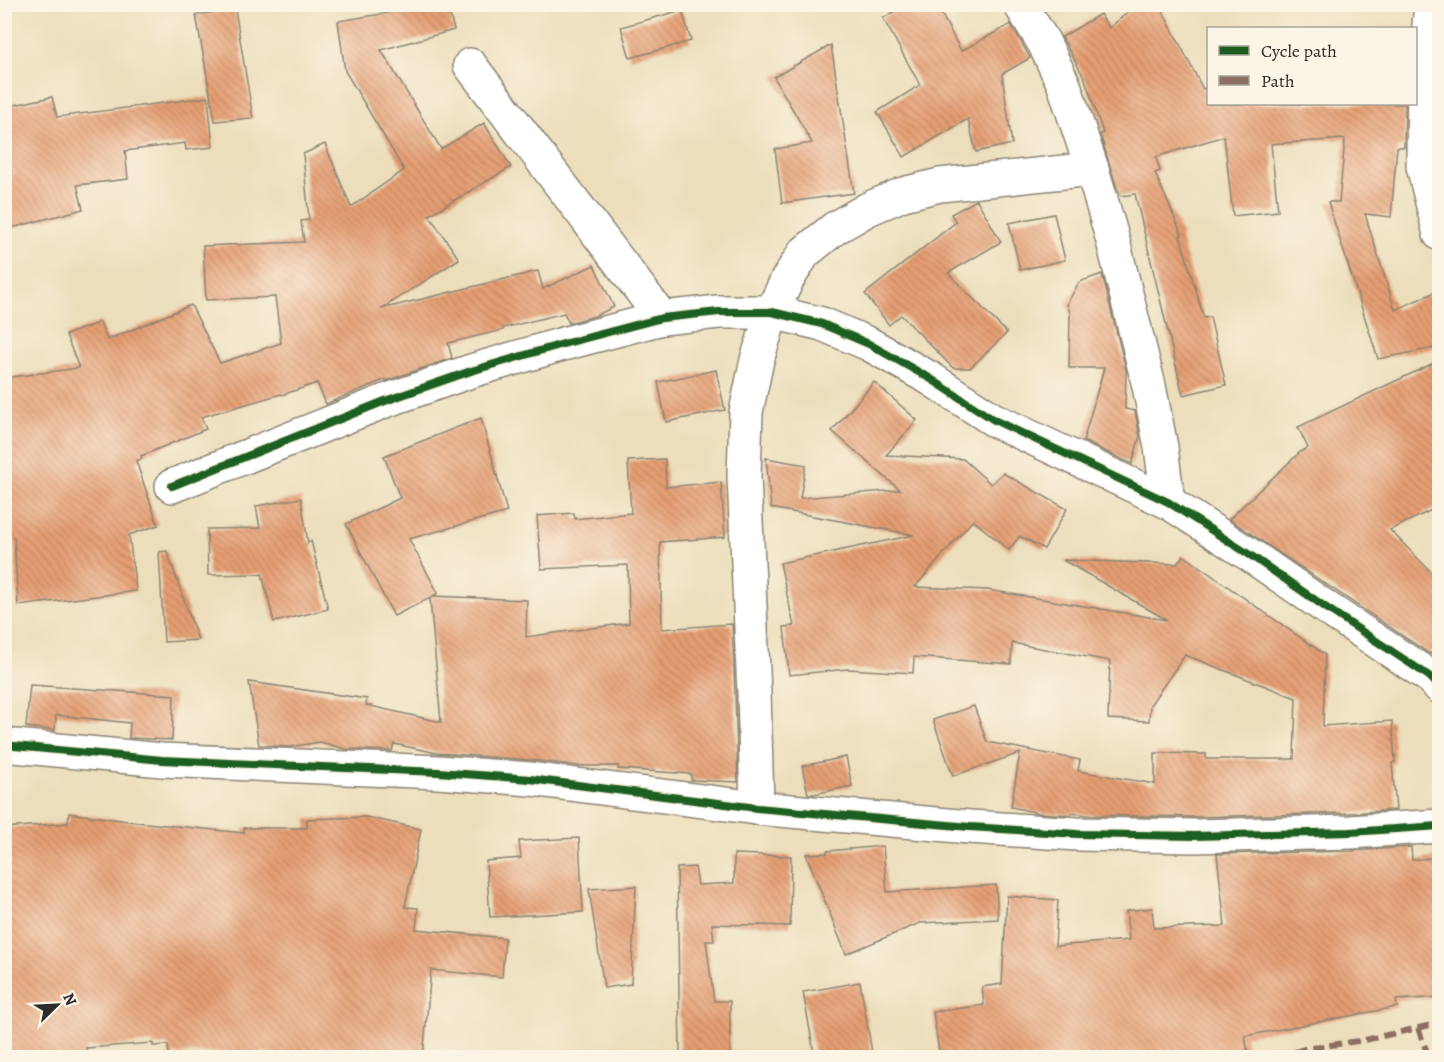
<svg xmlns="http://www.w3.org/2000/svg" width="1444" height="1062" font-family="Alegreya,serif">
<style>
.building{fill:url(#building-back-hatch)}
.lines{fill:none;stroke-linecap:round;stroke-linejoin:round}
.minor-casing{stroke:#8c8473;stroke-width:36}
.minor{stroke:#fff;stroke-width:33}
.quiet{stroke:#8d6e63;stroke-width:6;stroke-dasharray:12 6;stroke-linecap:butt}
.cycleway-casing{stroke:#fcf5e5;stroke-width:11}
.cycleway{stroke:#1b5e20;stroke-width:8}
</style>
<defs>
<pattern id="building-back-hatch" width="6" height="6" patternUnits="userSpaceOnUse" patternTransform="scale(1.5)"><rect width="6" height="6" fill="#e69e72"/><path d="M-1 5l2 2M0 0l6 6M5-1l2 2" fill="none" stroke="#bb815e"/></pattern>
</defs>
<rect width="100%" height="100%" fill="#fcf5e5"/>
<filter id="ink" filterUnits="userSpaceOnUse"><feTurbulence type="fractalNoise" baseFrequency=".0167" numOctaves="2"/><feDisplacementMap in="SourceGraphic" scale="12" xChannelSelector="R" yChannelSelector="G"/><feConvolveMatrix kernelMatrix="1 2 1 2 8 2 1 2 1" color-interpolation-filters="sRGB"/></filter>
<filter id="wash" filterUnits="userSpaceOnUse"><feTurbulence type="fractalNoise" baseFrequency=".008" numOctaves="4" result="noise"/><feDisplacementMap in="SourceGraphic" scale="24" xChannelSelector="R" yChannelSelector="G"/><feGaussianBlur stdDeviation="1.35" result="paint"/><feColorMatrix in="noise" values="0 0 0 0 0 0 0 0 0 0 0 0 0 0 0 0 0 1.4 0 .05"/><feComposite in="paint" operator="in"/></filter>
<g filter="url(#wash)">
<rect width="100%" height="100%" fill="#ecdebb"/>
<g id="blocks">
<g class="building">
<polygon points="385,4 447,4 454,30 381,50 441,149 484,123 511,167 429,215 459,259 381,309 538,271 543,289 594,265 614,307 595,316 569,323 564,313 503,328 503,330 448,343 452,358 386,381 386,379 326,404 317,383 282,395 281,394 201,417 206,429 141,456 142,459 136,461 158,525 129,535 136,591 18,606 14,537 4,537 4,378 79,368 66,335 100,322 107,340 191,305 220,363 281,343 275,297 206,300 203,246 304,242 301,221 309,220 303,154 325,144 351,207 404,170 345,71 338,21 388,13"/>
<polygon points="908,4 936,4 961,51 1011,24 1030,58 1002,74 1012,144 976,152 968,119 904,157 877,112 920,85 883,18"/>
<polygon points="1138,4 1159,4 1203,89 1207,88 1209,94 1209,104 1405,104 1404,147 1397,147 1391,217 1365,214 1395,310 1440,290 1440,347 1378,359 1328,202 1339,202 1345,139 1271,144 1278,211 1233,216 1224,136 1156,157 1160,171 1155,173 1182,235 1180,236 1204,318 1210,317 1226,385 1183,395 1135,194 1121,196 1116,185 1100,134 1103,133 1085,79 1062,37 1100,14 1109,28"/>
<polygon points="235,9 253,118 215,121 196,15"/>
<polygon points="682,10 691,41 630,58 621,27"/>
<polygon points="831,45 854,193 782,203 775,149 812,143 774,77"/>
<polygon points="52,97 57,117 208,97 213,147 186,150 185,143 125,151 128,179 77,185 83,209 4,230 4,175 12,173 4,140 4,107"/>
<polygon points="977,200 1001,242 948,273 1007,333 970,368 953,368 901,315 889,325 865,294 956,222 951,214"/>
<polygon points="1054,214 1065,260 1020,270 1009,223"/>
<polygon points="1102,274 1126,370 1125,409 1135,411 1140,436 1132,464 1083,441 1104,368 1069,368 1070,313 1067,304 1079,282"/>
<polygon points="1440,360 1440,506 1390,530 1440,581 1440,645 1430,654 1229,519 1300,452 1308,448 1298,427"/>
<polygon points="716,370 725,410 666,422 658,382"/>
<polygon points="874,382 917,420 886,455 963,459 991,484 1003,473 1067,509 1044,549 1020,536 1009,550 973,520 915,587 988,590 1167,620 1063,560 1177,564 1183,555 1325,655 1323,726 1392,721 1395,762 1392,763 1396,810 1349,813 1195,817 1087,815 1071,813 1070,815 1039,813 1011,807 1020,753 953,776 933,720 974,706 987,742 1080,760 1078,771 1155,784 1155,753 1206,754 1206,759 1294,759 1296,698 1185,655 1150,705 1149,721 1108,719 1110,661 1012,643 1011,664 914,657 913,673 848,669 789,675 784,627 794,626 780,563 914,535 771,508 766,458 806,465 800,498 900,490 832,431"/>
<polygon points="481,418 507,512 409,539 438,593 433,596 527,600 526,637 629,623 628,565 541,569 537,516 574,513 575,519 631,513 628,461 665,459 666,487 721,482 725,537 660,542 662,629 732,624 735,693 738,782 691,780 691,774 618,769 618,766 579,766 531,760 437,753 394,744 392,751 345,749 320,742 289,747 259,745 249,682 367,699 366,705 441,722 430,598 394,616 346,524 400,498 384,456"/>
<polygon points="301,498 308,543 311,541 328,609 274,622 262,574 208,575 207,529 260,528 256,506"/>
<polygon points="167,551 198,640 164,642 159,552"/>
<polygon points="30,685 174,695 172,740 129,738 130,723 56,715 55,730 26,727"/>
<polygon points="846,757 852,786 814,794 808,794 802,766"/>
<polygon points="69,813 136,822 244,833 244,828 307,828 307,819 366,817 421,829 405,907 418,908 416,929 505,938 502,977 431,970 423,1058 272,1058 272,1053 197,1053 169,1056 168,1045 153,1046 153,1043 86,1048 86,1058 4,1058 4,828 68,823"/>
<polygon points="579,838 583,912 490,917 486,861 521,858 519,841"/>
<polygon points="883,846 887,892 996,885 998,919 920,923 846,954 806,854 827,853 827,851"/>
<polygon points="1411,847 1412,860 1440,857 1440,997 1396,1000 1397,1007 1245,1036 1249,1058 940,1058 933,1012 984,1005 982,987 1002,984 1007,896 1058,900 1055,946 1129,940 1126,911 1152,908 1154,928 1225,926 1217,854 1351,851"/>
<polygon points="734,854 791,856 790,926 712,924 714,941 706,941 714,1001 730,1001 730,1056 680,1055 677,868 695,867 698,885 734,883"/>
<polygon points="636,886 631,984 604,988 589,889"/>
<polygon points="860,982 873,1058 815,1058 803,992"/>
</g>
</g>
</g>
<g filter="url(#ink)">
<use href="#blocks" fill-opacity="0" stroke="#8c8473" stroke-width="1.5"/>
<g class="lines">
<g class="minor-casing">
<g id="minor">
<polyline points="1020,4 1044,43 1064,85 1092,169 1112,237 1149,386 1161,447 1168,502"/>
<polyline points="1431,4 1424,81 1423,166 1440,234"/>
<polyline points="470,65 662,318"/>
<polyline points="172,486 385,401 471,371 563,344 662,318 719,312 772,312 822,324 869,344 931,379 994,420 1168,502 1253,557 1328,609 1429,676 1440,687"/>
<polyline points="4,745 162,760 438,772 530,779 757,808 970,827 1077,834 1195,836 1350,832 1440,826"/>
<polyline points="757,808 754,692 744,477 746,412 757,360 772,312 787,280 804,253 835,228 868,209 903,194 940,185 1092,169"/>
</g>
</g>
<use href="#minor" class="minor"/>
<g class="quiet">
<polyline points="1418,1028 1429,1058"/>
<polyline points="1277,1058 1304,1049 1365,1040 1440,1023"/>
</g>
<g class="cycleway-casing">
<g id="cycleway">
<polyline points="172,486 385,401 471,371 563,344 662,318 719,312 772,312 822,324 869,344 931,379 994,420 1168,502 1253,557 1328,609 1429,676 1440,687"/>
<polyline points="4,745 162,760 438,772 530,779 757,808 970,827 1077,834 1195,836 1350,832 1440,826"/>
</g>
</g>
<use href="#cycleway" class="cycleway"/>
</g>
</g>
<rect width="1444" height="1062" fill="none" stroke="#fcf5e5" stroke-width="24"/>
<rect x="1207" y="27" width="210" height="78" fill="#fcf5e5" stroke="#a8a49b" stroke-width="1.5"/>
<rect x="1219" y="46" width="30" height="9" fill="#1b5e20" stroke="#a8a49b" stroke-width="1.5"/>
<text x="1261" y="57" font-size="18" fill="#2b2b2b">Cycle path</text>
<rect x="1219" y="76" width="30" height="9" fill="#8d6e63" stroke="#a8a49b" stroke-width="1.5"/>
<text x="1261" y="87" font-size="18" fill="#2b2b2b">Path</text>
<g transform="translate(57 1005) rotate(66)" stroke="#fcf5e5" stroke-width="4.5" paint-order="stroke">
<path d="M0-4.5L10 22L0 15L-10 22Z" fill="#2b2b2b"/>
<text y="-9" font-size="16" font-weight="bold" text-anchor="middle" fill="#2b2b2b">N</text>
</g>
</svg>
